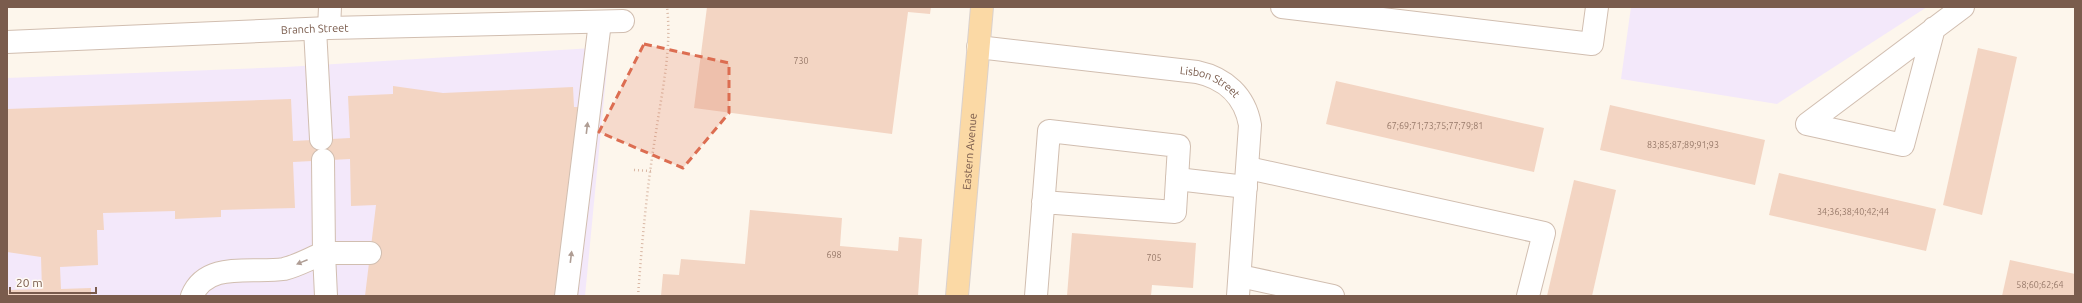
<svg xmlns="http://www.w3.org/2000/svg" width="2082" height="303" font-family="Ubuntu,sans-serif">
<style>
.education{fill:#f3e8fa}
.building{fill:#f3d5c3}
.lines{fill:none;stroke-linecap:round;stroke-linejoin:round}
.minor-casing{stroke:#d1beb0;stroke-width:24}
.major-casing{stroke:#dad1cd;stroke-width:24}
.path{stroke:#d9b8a5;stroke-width:2.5;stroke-dasharray:1 3;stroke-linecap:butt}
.minor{stroke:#fff;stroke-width:22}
.major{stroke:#fbd9a5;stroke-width:22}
.oneway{fill:#af9d94}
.marked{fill:#dc6d51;fill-opacity:0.2;stroke:#dc6d51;stroke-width:3;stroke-dasharray:8 5;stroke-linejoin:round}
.labels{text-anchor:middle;stroke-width:3;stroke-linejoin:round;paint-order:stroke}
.number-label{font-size:9px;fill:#987a6a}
.street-label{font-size:11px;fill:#7a5c4d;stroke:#fffaf3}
</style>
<rect width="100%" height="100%" fill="#fdf6ec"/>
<g class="education">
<polygon points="1631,7 1927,7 1777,104 1621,79"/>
<polygon points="609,47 585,296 7,296 7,78 286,67"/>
</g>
<g class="building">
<polygon points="707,7 931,7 930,14 908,12 892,134 694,108"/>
<polygon points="1978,48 2017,57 1982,215 1943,205"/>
<polygon points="1336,81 1544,128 1534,172 1326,124"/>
<polygon points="393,86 443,93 573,87 574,107 581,107 557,296 365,296 376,205 351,206 350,159 293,162 295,208 221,210 221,217 175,219 175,211 103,213 104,230 97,230 98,265 60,267 61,289 91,288 91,296 7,296 7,290 42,289 41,257 7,252 7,109 291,99 293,141 350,138 348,96 393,94"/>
<polygon points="1610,105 1765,140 1755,185 1600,150"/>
<polygon points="1779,173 1936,209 1926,251 1769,215"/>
<polygon points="1574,180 1616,190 1592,296 1547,296"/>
<polygon points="750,210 842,218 840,246 898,251 899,237 922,239 918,296 661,296 663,274 679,275 681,259 745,264"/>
<polygon points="1072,233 1196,243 1193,288 1152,285 1151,296 1067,296"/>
<polygon points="2010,260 2075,274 2075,296 2002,296"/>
</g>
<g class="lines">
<g class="minor-casing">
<g id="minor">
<polyline points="1282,7 1592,44 1597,7"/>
<polyline points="329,28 330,7"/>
<polyline points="1934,28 1903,145 1807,124 1963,7"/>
<polyline points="315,29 321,139"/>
<path id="s1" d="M 7,42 L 329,28 L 623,21"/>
<path id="s2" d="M 978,47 L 1197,72 C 1225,78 1245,96 1250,125 L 1238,296"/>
<polyline points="323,160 324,253 370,253"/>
<polyline points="1248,168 1544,233 1528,296"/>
<polyline points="1177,179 1246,187"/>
<polyline points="1240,276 1333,296"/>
<path d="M 192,296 C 207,260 253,274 284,269 C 297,266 311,258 324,253 L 326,296"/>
<polyline points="566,296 600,22"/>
<polyline points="1036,296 1049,131 1179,146 1175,212 1043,202"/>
</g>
</g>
<g class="major-casing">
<g id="major">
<path id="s3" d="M 957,296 L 982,7"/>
</g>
</g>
<g class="path">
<polyline points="634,170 651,171"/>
<path d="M 638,296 C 642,241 647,186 656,132 C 662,91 672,48 667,7"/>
</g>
<use href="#minor" class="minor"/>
<use href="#major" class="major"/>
</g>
<defs><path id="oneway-solid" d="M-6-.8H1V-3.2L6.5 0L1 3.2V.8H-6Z"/></defs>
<g class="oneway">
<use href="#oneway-solid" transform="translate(587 128) rotate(-83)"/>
<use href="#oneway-solid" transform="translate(571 257) rotate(-83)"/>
<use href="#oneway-solid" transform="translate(302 262) rotate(158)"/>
</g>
<path class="marked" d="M 644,44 L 729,63 L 729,113 L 683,168 L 599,132 Z"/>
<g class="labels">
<g class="number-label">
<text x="801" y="64">730</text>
<text x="1435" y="129">67;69;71;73;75;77;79;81</text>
<text x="1683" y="148">83;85;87;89;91;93</text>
<text x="1853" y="215">34;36;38;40;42;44</text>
<text x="834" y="258">698</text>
<text x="1154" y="261">705</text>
<text x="2040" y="288">58;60;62;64</text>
</g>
<g class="street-label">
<text dy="4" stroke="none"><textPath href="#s1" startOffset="308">Branch Street</textPath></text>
<text dy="4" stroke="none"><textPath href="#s2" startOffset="236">Lisbon Street</textPath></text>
<text dy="4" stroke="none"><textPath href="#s3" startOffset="145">Eastern Avenue</textPath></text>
</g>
</g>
<rect width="2082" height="303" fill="none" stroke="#7a5c4d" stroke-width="16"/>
<path d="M10 287v6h86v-6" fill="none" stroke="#7a5c4d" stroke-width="2"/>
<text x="16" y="287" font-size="12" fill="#7a5c4d" stroke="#fffaf3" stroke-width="3" paint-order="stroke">20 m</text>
</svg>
